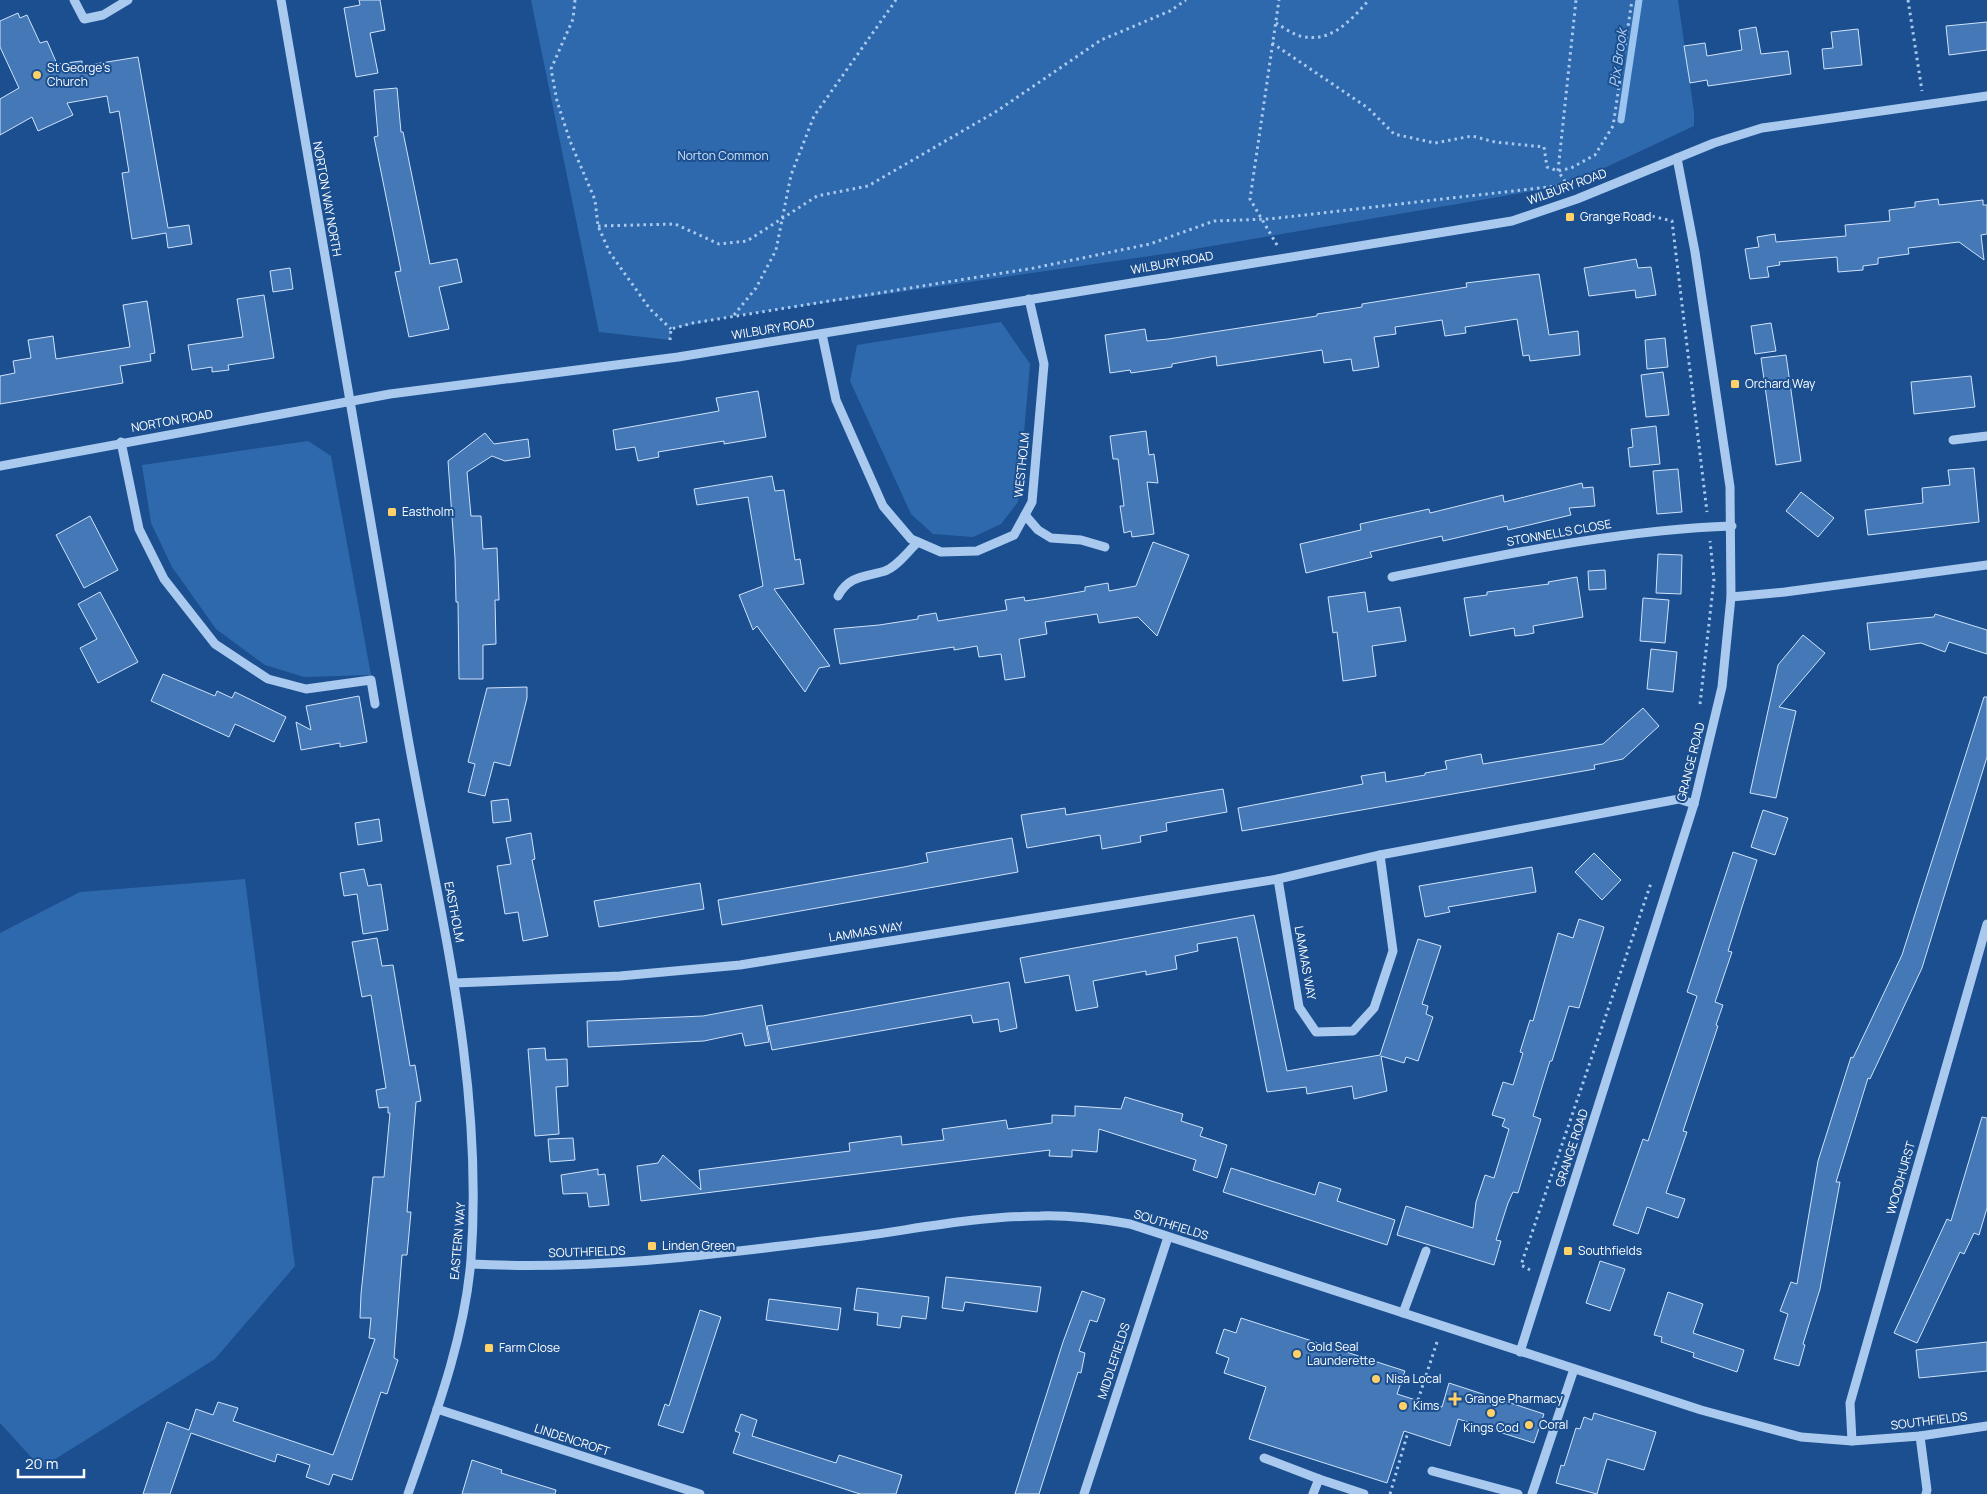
<svg xmlns="http://www.w3.org/2000/svg" width="1987" height="1494" font-family="Manrope,sans-serif">
<style>
.green{fill:#2e69ad}
.lines{fill:none;stroke-linecap:round;stroke-linejoin:round}
.stream{stroke:#9cc4f0;stroke-width:7}
.building{fill:#4478b7;stroke:#cfe3fa}
.path{stroke:#a9c9ee;stroke-width:3;stroke-dasharray:2.5 4;stroke-linecap:butt}
.minor{stroke:#a9c9ee;stroke-width:9}
.poi-dot{fill:#ffd166;stroke:#1b4f8f;stroke-width:2}
.labels{text-anchor:middle;stroke-width:4;stroke-linejoin:round;paint-order:stroke}
.poi-label{font-size:12px;fill:#fff;stroke:#1b4f8f;text-anchor:start}
.park-label{font-size:12px;fill:#cfe3fa;stroke:#1b4f8f}
.street-label{font-size:12px;fill:#fff;stroke:#1b4f8f}
.water-label{font-size:14px;font-style:italic;fill:#b5d3f5;stroke:#1b4f8f}
</style>
<rect width="100%" height="100%" fill="#1b4f8f"/>
<g class="green">
<polygon points="531,0 1678,0 1694,112 1694,126 1568,185 1171,253 733,316 671,329 670,340 599,332"/>
<polygon points="1001,322 1030,364 1018,502 1001,524 973,537 933,534 911,514 850,381 857,345"/>
<polygon points="308,441 331,456 371,675 304,677 265,665 216,629 172,567 151,523 142,465"/>
<polygon points="245,879 295,1266 215,1359 41,1468 0,1423 0,933 80,892"/>
</g>
<g class="lines">
<polyline class="stream" points="1621,120 1639,0"/>
</g>
<g class="building">
<polygon points="359,0 380,0 385,30 370,33 378,73 356,77 344,8 360,5"/>
<polygon points="18,13 20,18 27,15 40,43 47,41 57,64 82,61 82,66 138,57 168,228 189,225 192,244 168,248 166,233 132,239 122,173 129,172 119,111 110,113 107,96 67,103 73,115 38,131 32,117 0,135 0,99 19,88 0,47 0,21"/>
<polygon points="1987,22 1987,50 1949,55 1946,26"/>
<polygon points="1756,27 1761,54 1788,51 1791,74 1708,86 1707,80 1690,83 1684,46 1705,43 1707,56 1742,50 1739,30"/>
<polygon points="1858,29 1862,65 1824,69 1822,49 1833,48 1831,32"/>
<polygon points="397,88 401,132 403,132 430,264 457,259 462,282 439,287 449,329 409,337 395,272 401,271 374,137 378,136 374,90"/>
<polygon points="1938,199 1939,205 1983,200 1983,205 1987,205 1987,234 1981,235 1984,260 1959,242 1908,248 1909,254 1878,258 1878,264 1863,266 1863,270 1838,272 1837,257 1779,262 1780,265 1767,267 1769,277 1750,279 1745,249 1759,247 1757,237 1775,234 1776,242 1846,236 1845,225 1890,221 1889,210 1915,207 1915,202"/>
<polygon points="1636,259 1638,268 1651,267 1656,295 1636,298 1635,290 1589,296 1584,268"/>
<polygon points="290,268 293,289 273,292 270,271"/>
<polygon points="1539,274 1549,335 1578,331 1580,355 1530,361 1529,355 1523,356 1517,319 1465,327 1466,333 1445,336 1442,320 1395,327 1396,334 1374,337 1379,367 1353,371 1351,359 1324,363 1322,350 1217,366 1216,356 1172,364 1172,367 1131,373 1130,370 1110,373 1105,335 1145,329 1147,341 1168,339 1317,316 1317,314 1362,307 1362,304 1467,287 1466,283"/>
<polygon points="264,295 274,358 228,365 229,370 212,372 212,367 192,370 188,345 243,337 237,299"/>
<polygon points="147,301 155,353 150,354 151,361 120,366 123,383 0,404 0,376 15,373 13,361 31,358 28,340 53,336 56,359 130,347 123,305"/>
<polygon points="1771,323 1776,351 1755,354 1751,326"/>
<polygon points="1665,338 1668,367 1647,369 1645,340"/>
<polygon points="1786,355 1801,461 1776,465 1761,358"/>
<polygon points="1663,372 1669,415 1646,417 1641,375"/>
<polygon points="1971,376 1975,407 1914,414 1911,382"/>
<polygon points="758,391 766,437 724,444 724,441 658,452 659,457 638,461 635,447 616,450 613,430 719,411 716,398"/>
<polygon points="1656,426 1660,464 1630,467 1628,448 1633,447 1631,429"/>
<polygon points="1146,431 1149,455 1154,454 1158,483 1147,482 1154,534 1132,537 1131,531 1124,533 1120,506 1124,506 1118,459 1113,459 1110,436"/>
<polygon points="485,433 494,444 528,439 530,457 505,461 492,456 467,472 471,516 481,516 483,549 497,548 499,600 495,600 496,644 483,645 483,679 459,679 458,602 456,602 455,558 448,461"/>
<polygon points="1974,468 1979,522 1868,535 1865,510 1923,503 1922,488 1950,485 1948,470"/>
<polygon points="1678,469 1682,512 1657,514 1653,471"/>
<polygon points="772,476 775,491 784,490 795,560 800,559 804,584 774,589 830,666 819,668 805,692 757,626 753,630 739,595 763,586 748,497 697,505 694,489"/>
<polygon points="1582,483 1583,488 1593,487 1595,506 1569,508 1571,515 1508,530 1507,526 1443,541 1442,536 1370,552 1372,557 1306,573 1300,544 1361,530 1360,524 1429,509 1430,513 1503,495 1504,502"/>
<polygon points="1801,492 1834,518 1818,537 1786,511"/>
<polygon points="90,516 118,570 84,588 56,535"/>
<polygon points="1153,542 1189,555 1157,636 1138,617 1099,623 1097,614 1045,622 1047,634 1019,639 1025,677 1005,680 1001,654 979,657 977,646 954,650 954,647 840,664 834,629 879,625 918,619 918,616 936,613 938,621 1007,610 1005,600 1024,597 1025,601 1045,598 1085,591 1085,587 1108,583 1109,591 1136,586"/>
<polygon points="1658,554 1682,555 1681,594 1656,593"/>
<polygon points="1605,570 1606,589 1589,590 1588,571"/>
<polygon points="1577,577 1583,617 1533,626 1534,633 1524,635 1515,636 1514,628 1470,636 1464,598 1487,595 1487,592 1549,584 1548,582"/>
<polygon points="100,592 138,662 98,683 80,648 97,639 78,604"/>
<polygon points="1365,592 1368,612 1400,607 1406,641 1372,646 1376,676 1343,681 1337,632 1333,633 1328,597"/>
<polygon points="1643,598 1669,600 1665,643 1640,641"/>
<polygon points="1935,614 1987,630 1987,654 1949,642 1945,652 1921,643 1870,650 1867,623 1934,617"/>
<polygon points="1803,635 1825,653 1779,707 1796,711 1776,798 1750,793 1778,665"/>
<polygon points="1651,649 1677,652 1673,692 1647,689"/>
<polygon points="163,674 215,696 217,691 232,698 235,692 286,717 274,742 235,724 229,737 151,701"/>
<polygon points="527,687 527,698 510,766 494,762 485,796 468,792 475,764 468,762 487,688"/>
<polygon points="359,696 367,742 340,747 340,743 301,750 296,722 311,730 306,706"/>
<polygon points="1984,697 1987,697 1987,757 1922,968 1870,1079 1868,1078 1836,1182 1840,1182 1820,1289 1803,1344 1805,1345 1799,1366 1774,1359 1788,1314 1780,1311 1791,1282 1797,1284 1818,1161 1851,1057 1853,1058 1902,955"/>
<polygon points="1643,708 1659,726 1623,759 1594,765 1595,769 1242,831 1238,808 1363,784 1361,776 1385,772 1386,782 1425,775 1425,773 1447,769 1445,761 1481,754 1483,764 1603,744"/>
<polygon points="1223,789 1227,812 1166,823 1167,831 1140,836 1141,842 1102,849 1100,835 1027,848 1021,815 1065,808 1066,815"/>
<polygon points="508,799 511,821 493,823 491,801"/>
<polygon points="1763,810 1788,818 1775,855 1751,847"/>
<polygon points="379,819 382,841 358,845 355,823"/>
<polygon points="531,833 535,859 532,860 548,936 523,941 518,912 505,914 497,866 511,864 506,838"/>
<polygon points="1012,838 1018,872 722,925 718,900 904,867 928,862 926,853"/>
<polygon points="1733,852 1757,860 1728,951 1732,952 1715,1002 1723,1005 1716,1025 1718,1026 1683,1131 1687,1132 1666,1193 1685,1199 1678,1218 1647,1207 1638,1234 1613,1225 1643,1139 1648,1141 1697,996 1687,992"/>
<polygon points="1594,853 1621,880 1602,900 1575,872"/>
<polygon points="1532,867 1536,892 1448,907 1450,912 1425,917 1419,886"/>
<polygon points="364,869 368,886 381,884 388,930 363,934 357,894 344,896 340,873"/>
<polygon points="700,883 704,909 599,927 594,901"/>
<polygon points="1254,915 1287,1071 1380,1055 1418,939 1441,946 1422,1004 1428,1006 1426,1014 1433,1017 1418,1061 1406,1057 1404,1063 1381,1056 1387,1091 1354,1099 1352,1086 1307,1094 1306,1087 1267,1092 1237,937 1197,944 1198,951 1175,956 1177,969 1146,975 1146,971 1093,981 1098,1007 1076,1011 1069,975 1025,983 1020,958"/>
<polygon points="1579,919 1604,927 1579,1008 1569,1006 1552,1061 1550,1061 1533,1116 1541,1119 1518,1193 1513,1192 1508,1203 1496,1240 1501,1241 1494,1265 1397,1235 1406,1206 1473,1228 1476,1202 1485,1175 1494,1178 1509,1129 1502,1126 1505,1119 1492,1115 1503,1082 1513,1085 1523,1053 1520,1052 1530,1020 1533,1021 1558,933 1573,938"/>
<polygon points="377,938 382,966 393,965 410,1066 415,1065 421,1101 416,1102 407,1212 411,1212 407,1255 402,1255 394,1358 398,1360 387,1394 381,1392 352,1480 333,1474 329,1485 306,1477 310,1465 277,1454 275,1462 191,1433 170,1494 143,1494 167,1422 189,1430 196,1409 213,1415 218,1402 238,1408 233,1421 333,1455 375,1339 369,1338 371,1318 360,1318 361,1294 373,1177 384,1177 390,1113 388,1113 388,1107 379,1108 376,1090 386,1088 371,995 362,997 352,942"/>
<polygon points="1009,982 1017,1028 1000,1032 998,1019 973,1023 971,1015 772,1050 767,1026"/>
<polygon points="762,1005 769,1042 745,1046 742,1033 704,1041 588,1047 587,1021 703,1016"/>
<polygon points="545,1048 546,1060 567,1059 568,1086 556,1087 559,1134 535,1136 528,1049"/>
<polygon points="1125,1097 1183,1114 1181,1121 1203,1128 1200,1136 1227,1145 1217,1178 1193,1170 1196,1160 1099,1129 1097,1152 1072,1150 1072,1157 1049,1156 1050,1150 641,1201 637,1166 658,1163 663,1155 701,1190 699,1170 850,1151 849,1143 901,1136 902,1145 944,1140 942,1129 1006,1120 1008,1129 1052,1123 1052,1115 1075,1116 1075,1106 1121,1109"/>
<polygon points="1982,1117 1987,1118 1987,1208 1979,1235 1974,1233 1964,1254 1960,1252 1917,1343 1894,1333 1947,1219 1951,1221"/>
<polygon points="573,1138 575,1160 550,1162 548,1139"/>
<polygon points="1231,1168 1315,1195 1319,1182 1341,1189 1337,1201 1395,1220 1387,1245 1223,1192"/>
<polygon points="598,1169 598,1175 605,1174 609,1205 589,1207 587,1193 563,1194 561,1175"/>
<polygon points="1600,1261 1625,1269 1610,1311 1586,1303"/>
<polygon points="946,1277 1041,1287 1037,1312 965,1302 963,1311 942,1308"/>
<polygon points="857,1288 929,1297 926,1319 902,1316 900,1328 877,1325 878,1313 854,1310"/>
<polygon points="1082,1291 1105,1299 1097,1322 1090,1320 1079,1351 1085,1353 1081,1373 1078,1372 1039,1494 1015,1494 1063,1342"/>
<polygon points="1668,1292 1703,1304 1693,1333 1744,1350 1737,1372 1693,1357 1694,1353 1661,1342 1662,1337 1654,1335"/>
<polygon points="769,1299 841,1308 838,1330 766,1320"/>
<polygon points="700,1310 721,1317 683,1433 658,1425 665,1404 669,1406"/>
<polygon points="1241,1318 1405,1371 1397,1394 1422,1402 1442,1407 1449,1383 1544,1414 1534,1443 1458,1419 1450,1446 1404,1431 1387,1483 1249,1439 1266,1387 1224,1373 1229,1358 1216,1353 1224,1329 1236,1333"/>
<polygon points="1987,1342 1987,1371 1919,1378 1916,1350"/>
<polygon points="1594,1413 1656,1432 1644,1470 1607,1459 1597,1494 1556,1483 1561,1465 1564,1466 1576,1428 1580,1429 1584,1417 1592,1420"/>
<polygon points="741,1414 757,1420 752,1436 836,1463 839,1455 902,1475 896,1494 860,1494 733,1453 740,1433 735,1431"/>
<polygon points="472,1460 502,1470 501,1473 556,1490 555,1494 462,1494"/>
</g>
<g class="lines">
<g class="path">
<polyline points="575,0 573,19 551,69 557,101 570,141 595,200 598,226 610,253 650,309 671,329"/>
<polyline points="1908,0 1922,91"/>
<path d="M 1276,23 C 1283,27 1292,34 1300,36 C 1331,44 1351,20 1369,0"/>
<polyline points="1272,43 1368,108 1394,134 1435,143 1472,136 1495,142 1544,147 1547,167 1558,171 1571,168 1595,155 1613,126 1632,0"/>
<polyline points="1569,187 1558,171 1576,0"/>
<polyline points="1584,211 1587,216 1643,214 1672,221 1707,512"/>
<polyline points="598,226 675,224 719,244 747,241 817,196 868,186 997,111 1101,40 1170,11 1186,0"/>
<polyline points="1277,245 1250,199 1279,0"/>
<polyline points="734,315 756,288 776,250 791,175 814,116 896,0"/>
<polyline points="670,340 671,329 693,323 1034,268 1150,244 1214,221 1269,219 1565,185"/>
<polyline points="1700,704 1714,579 1710,541"/>
<polyline points="1530,1270 1521,1265 1651,883"/>
<polyline points="1418,1400 1438,1339"/>
<polyline points="1390,1494 1408,1432"/>
</g>
<g class="minor">
<polyline points="74,0 84,19 103,15 128,0"/>
<path d="M 281,0 C 322,246 364,492 408,738 C 439,912 484,1080 471,1259 C 465,1338 434,1419 408,1494"/>
<polyline points="822,334 836,400 883,506 911,539 941,552 977,551 1014,535 1032,502 1044,364 1029,299"/>
<polyline points="1953,440 1987,436"/>
<polyline points="121,442 139,529 164,579 215,644 268,679 306,689 371,680 375,704"/>
<polyline points="0,466 390,394 678,357 1512,221 1577,199 1714,143 1762,128 1987,96"/>
<polyline points="1025,515 1038,530 1051,538 1081,540 1105,547"/>
<path d="M 1392,577 C 1504,555 1616,530 1732,526"/>
<path d="M 838,596 C 849,575 866,577 885,571 C 898,566 908,551 918,542"/>
<polyline points="1731,597 1785,592 1987,565"/>
<polyline points="1278,879 1299,1007 1316,1032 1353,1031 1374,1008 1393,951 1380,855"/>
<polyline points="455,983 620,976 740,965 1278,879 1380,855 1679,799 1694,804"/>
<path d="M 471,1264 C 603,1271 732,1252 863,1236 C 921,1228 981,1216 1040,1216 C 1070,1215 1100,1219 1130,1224 L 1701,1410 L 1801,1437 L 1852,1441 L 1920,1436 L 1987,1426"/>
<polyline points="1403,1313 1426,1251"/>
<polyline points="1520,1352 1694,804 1722,687 1731,597 1730,487 1695,252 1677,158"/>
<polyline points="437,1409 700,1494"/>
<polyline points="1920,1436 1927,1490 1926,1494"/>
<polyline points="1852,1441 1850,1403 1987,924"/>
<polyline points="1264,1458 1319,1479"/>
<polyline points="1432,1471 1518,1494"/>
<polyline points="1084,1494 1168,1237"/>
<polyline points="1313,1494 1319,1479 1364,1494"/>
<polyline points="1532,1494 1574,1369"/>
</g>
</g>
<g class="poi-dot">
<circle cx="37" cy="75" r="5"/>
<rect x="1565" y="212" width="10" height="10" rx="2.5"/>
<rect x="1730" y="379" width="10" height="10" rx="2.5"/>
<rect x="387" y="507" width="10" height="10" rx="2.5"/>
<rect x="647" y="1241" width="10" height="10" rx="2.5"/>
<rect x="1563" y="1246" width="10" height="10" rx="2.5"/>
<rect x="484" y="1343" width="10" height="10" rx="2.5"/>
<circle cx="1297" cy="1354" r="5"/>
<circle cx="1376" cy="1379" r="5"/>
<path d="M1452.5 1391.5h5v5h5v5h-5v5h-5v-5h-5v-5h5z"/>
<circle cx="1403" cy="1406" r="5"/>
<circle cx="1491" cy="1413" r="5"/>
<circle cx="1529" cy="1425" r="5"/>
</g>
<g class="labels">
<g class="poi-label">
<text x="47" y="72">St George's<tspan x="47" dy="14">Church</tspan></text>
<text x="1580" y="221">Grange Road</text>
<text x="1745" y="388">Orchard Way</text>
<text x="402" y="516">Eastholm</text>
<text x="662" y="1250">Linden Green</text>
<text x="1578" y="1255">Southfields</text>
<text x="1307" y="1351">Gold Seal<tspan x="1307" dy="14">Launderette</tspan></text>
<text x="499" y="1352">Farm Close</text>
<text x="1386" y="1383">Nisa Local</text>
<text x="1465" y="1403">Grange Pharmacy</text>
<text x="1413" y="1410">Kims</text>
<text x="1539" y="1429">Coral</text>
<text x="1491" y="1432" text-anchor="middle">Kings Cod</text>
</g>
<g class="park-label">
<text x="723" y="160">Norton Common</text>
</g>
<g class="street-label">
<text transform="translate(1567 187) rotate(-20)" y="4">WILBURY ROAD</text>
<text transform="translate(327 199) rotate(80)" y="4">NORTON WAY NORTH</text>
<text transform="translate(1172 263) rotate(-10)" y="4">WILBURY ROAD</text>
<text transform="translate(773 329) rotate(-9)" y="4">WILBURY ROAD</text>
<text transform="translate(172 421) rotate(-10)" y="4">NORTON ROAD</text>
<text transform="translate(1022 465) rotate(-84)" y="4">WESTHOLM</text>
<text transform="translate(1559 533) rotate(-10)" y="4">STONNELLS CLOSE</text>
<text transform="translate(1691 762) rotate(-76)" y="4">GRANGE ROAD</text>
<text transform="translate(454 912) rotate(79)" y="4">EASTHOLM</text>
<text transform="translate(866 932) rotate(-9)" y="4">LAMMAS WAY</text>
<text transform="translate(1305 963) rotate(80)" y="4">LAMMAS WAY</text>
<text transform="translate(1572 1148) rotate(-72)" y="4">GRANGE ROAD</text>
<text transform="translate(1901 1178) rotate(-74)" y="4">WOODHURST</text>
<text transform="translate(1171 1225) rotate(17)" y="4">SOUTHFIELDS</text>
<text transform="translate(458 1241) rotate(-85)" y="4">EASTERN WAY</text>
<text transform="translate(587 1252) rotate(-2)" y="4">SOUTHFIELDS</text>
<text transform="translate(1114 1361) rotate(-72)" y="4">MIDDLEFIELDS</text>
<text transform="translate(1929 1421) rotate(-7)" y="4">SOUTHFIELDS</text>
<text transform="translate(572 1440) rotate(18)" y="4">LINDENCROFT</text>
</g>
<g class="water-label">
<text transform="translate(1618 58) rotate(-82)" y="5">Pix Brook</text>
</g>
</g>
<path d="M18 1469v8h66v-8" fill="none" stroke="#ffffff" stroke-width="2.5"/>
<text x="25" y="1469" font-size="15" fill="#ffffff" stroke="#1b4f8f" stroke-width="4" paint-order="stroke">20 m</text>
</svg>
